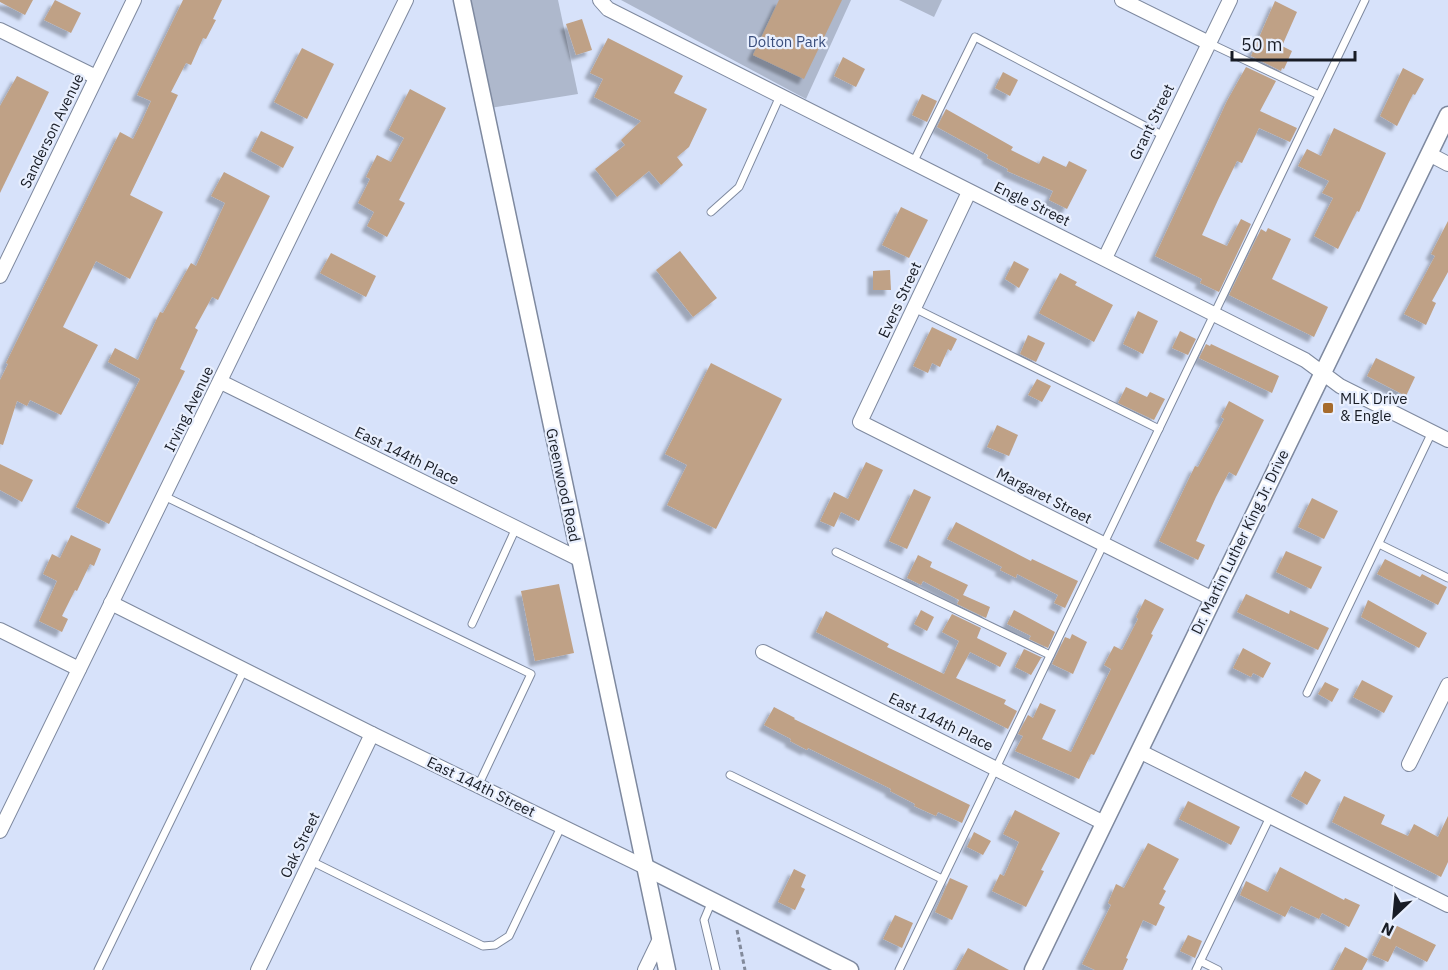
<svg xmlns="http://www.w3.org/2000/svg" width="1448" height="970" font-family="'IBM Plex Sans',sans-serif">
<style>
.green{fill:#aeb8cc}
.building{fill:#bfa186;filter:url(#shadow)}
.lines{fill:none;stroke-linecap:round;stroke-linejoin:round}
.service-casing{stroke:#7e899f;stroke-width:9}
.minor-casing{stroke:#7e899f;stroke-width:16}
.tertiary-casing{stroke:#7e899f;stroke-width:19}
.path{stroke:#828a9b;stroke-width:3;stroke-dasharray:4.5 3;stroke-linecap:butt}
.service{stroke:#fff;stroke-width:7}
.minor{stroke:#fff;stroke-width:14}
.tertiary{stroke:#fff;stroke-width:16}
.poi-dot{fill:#a66b2c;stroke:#e8effe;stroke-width:2}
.labels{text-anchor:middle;stroke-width:4.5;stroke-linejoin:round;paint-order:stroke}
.park-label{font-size:15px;fill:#3b4f7d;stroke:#e8effe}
.street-label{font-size:15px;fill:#181c25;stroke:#e8effe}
.poi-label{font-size:15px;fill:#181c25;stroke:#e8effe;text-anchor:start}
</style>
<defs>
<filter id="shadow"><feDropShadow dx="-5.5" dy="5.5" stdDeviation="1.5" flood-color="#0004"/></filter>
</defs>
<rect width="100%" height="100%" fill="#d7e2fa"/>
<g class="green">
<polygon points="461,0 558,0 578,94 484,109"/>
<polygon points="621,0 851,0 806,99"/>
<polygon points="899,0 942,0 934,17"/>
</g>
<g class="building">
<polygon points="0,0 33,0 25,15 0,2"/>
<polygon points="55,0 81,13 71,33 44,20"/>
<polygon points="183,0 222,0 213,19 216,20 206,39 203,38 191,65 186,63 171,92 178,95 130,195 163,212 130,279 96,261 63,327 98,345 61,415 30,400 27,406 17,401 3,445 0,444 0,380 8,364 6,363 120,132 133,139 142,121 151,101 137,95"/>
<polygon points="779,0 842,0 804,79 753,55"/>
<polygon points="1275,1 1297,12 1282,46 1292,51 1284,69 1282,68 1281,71 1251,56"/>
<polygon points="582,19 592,50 576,55 566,24"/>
<polygon points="608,38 683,76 674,93 707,109 689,147 677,157 683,165 661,185 649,171 617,197 595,169 625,145 621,140 641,121 594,97 603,79 590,73"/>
<polygon points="302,48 334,64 307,119 274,102"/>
<polygon points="843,57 865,69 856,87 834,76"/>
<polygon points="1246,67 1276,81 1260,111 1297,128 1290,142 1259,128 1242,163 1237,161 1218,200 1202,235 1227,246 1241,219 1251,224 1219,292 1200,283 1202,279 1155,256 1227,101"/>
<polygon points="1403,68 1424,79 1415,95 1413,94 1397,126 1380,116"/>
<polygon points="1003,72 1018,80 1010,96 995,88"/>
<polygon points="17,76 49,92 0,193 0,106"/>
<polygon points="410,89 446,108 399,200 405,203 387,237 367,226 374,212 358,203 370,179 366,177 377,155 391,162 404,138 389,130"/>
<polygon points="922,94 937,101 927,122 912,115"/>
<polygon points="946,109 1013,147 1011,150 1039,164 1043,156 1066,167 1069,161 1087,170 1067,209 1049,200 1053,191 1007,171 1008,169 987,158 988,155 937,127"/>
<polygon points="1334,128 1386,153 1359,212 1357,211 1338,249 1314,236 1333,198 1322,193 1329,181 1298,166 1307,149 1321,156"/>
<polygon points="261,131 294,147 283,168 251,151"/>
<polygon points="224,172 270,196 218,300 212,297 195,328 198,330 180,369 185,371 109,524 76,507 140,379 108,362 115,348 138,360 160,312 163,313 191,263 196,266 225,203 211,196"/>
<polygon points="901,207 928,220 909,258 882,245"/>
<polygon points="1448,221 1448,272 1432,301 1436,303 1426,325 1404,314 1435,256 1431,254"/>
<polygon points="1268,228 1291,239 1272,279 1328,307 1314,337 1229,295 1261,229 1266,232"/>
<polygon points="680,251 717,298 693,317 656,270"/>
<polygon points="331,253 376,276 366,297 320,273"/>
<polygon points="1014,261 1029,269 1019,288 1005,279"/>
<polygon points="890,270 891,290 873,290 873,271"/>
<polygon points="1060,273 1077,282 1075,285 1113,305 1094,342 1039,313"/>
<polygon points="1138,311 1158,321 1143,354 1123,344"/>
<polygon points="932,327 957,339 951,351 948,349 940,367 932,363 928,373 913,366"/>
<polygon points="1180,331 1196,339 1188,355 1172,348"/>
<polygon points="1028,335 1045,343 1036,362 1020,354"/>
<polygon points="1206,344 1210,346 1211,344 1279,376 1272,393 1199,358"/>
<polygon points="1376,358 1415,377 1406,396 1367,376"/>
<polygon points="711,363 782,399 716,529 667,505 687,465 665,454"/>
<polygon points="1037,379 1051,386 1042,402 1028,395"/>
<polygon points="1126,387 1147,397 1150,392 1165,399 1154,420 1118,403"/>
<polygon points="1229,401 1264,420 1236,476 1229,472 1216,497 1196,541 1205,545 1198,560 1159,541 1195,466 1198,467 1224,419 1221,417"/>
<polygon points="997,425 1018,435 1009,456 987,447"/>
<polygon points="866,462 883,470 859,521 841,512 834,527 820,521 834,492 848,499"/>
<polygon points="0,464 33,480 22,502 0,490"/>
<polygon points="914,489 931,497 907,549 889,541"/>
<polygon points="1312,498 1338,511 1324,539 1298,527"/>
<polygon points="956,522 1031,561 1032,559 1078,581 1065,608 1054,603 1058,595 1017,574 1016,578 1000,570 1002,567 947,539"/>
<polygon points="71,535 101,549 94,566 90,564 77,591 75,590 62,616 68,619 62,632 39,621 57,581 43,574 52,554 60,558"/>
<polygon points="1286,551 1322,567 1311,589 1276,572"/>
<polygon points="918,555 932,562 930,567 968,585 963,595 990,607 986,618 957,604 959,600 923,581 921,585 907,578"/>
<polygon points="1385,559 1420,577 1422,574 1447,587 1438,605 1377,574"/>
<polygon points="559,584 574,653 535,661 521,591"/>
<polygon points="1246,594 1289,614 1290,610 1329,628 1318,650 1237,612"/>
<polygon points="1145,599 1164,609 1151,634 1153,635 1114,714 1094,755 1091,754 1079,779 1015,751 1023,736 1018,734 1028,715 1033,718 1040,703 1056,710 1042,739 1071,752 1111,669 1104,665 1114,646 1122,650 1138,619 1136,617"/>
<polygon points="1368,600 1427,633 1419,648 1361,617"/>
<polygon points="921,610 934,617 927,631 914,624"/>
<polygon points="1014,610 1055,632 1048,648 1029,639 1031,636 1007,624"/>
<polygon points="826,611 889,644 887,647 944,674 959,641 942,632 952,614 981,628 977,638 1007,653 1000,667 970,652 956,678 1006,700 1004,704 1017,711 1008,729 816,632"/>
<polygon points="1072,634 1087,642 1073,674 1052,664 1065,637 1070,639"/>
<polygon points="1243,648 1271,663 1263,678 1253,673 1251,677 1233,668"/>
<polygon points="1024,649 1043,658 1041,658 1031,675 1015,667"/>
<polygon points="1362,680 1393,696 1384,713 1353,697"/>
<polygon points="1325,682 1339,689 1332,702 1318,694"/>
<polygon points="774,707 795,718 794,719 970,805 962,823 938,812 936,816 914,806 915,804 890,791 891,789 808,748 807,750 790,741 791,739 764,725"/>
<polygon points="1305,771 1321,780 1307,805 1291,796"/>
<polygon points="1344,796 1385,815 1381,824 1408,836 1414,824 1438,837 1448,816 1448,862 1441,877 1332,822"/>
<polygon points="1188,801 1240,827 1231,845 1179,819"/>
<polygon points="1015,810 1060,833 1041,870 1044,871 1026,907 992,891 1000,874 1004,876 1019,842 1003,834"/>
<polygon points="974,832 991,841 983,855 967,847"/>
<polygon points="1148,843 1179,859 1163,889 1166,891 1159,904 1165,907 1156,926 1143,920 1126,958 1128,959 1123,970 1095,970 1082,964 1111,905 1108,903 1116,884 1124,888"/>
<polygon points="1280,867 1344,900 1345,898 1360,905 1349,927 1322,913 1319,919 1291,906 1285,917 1240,895 1246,881 1268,892"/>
<polygon points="794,869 806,875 801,887 805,889 795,910 778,902"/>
<polygon points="950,878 968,886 952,920 935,912"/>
<polygon points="895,915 913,923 902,948 883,939"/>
<polygon points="1389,922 1436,945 1427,962 1396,946 1388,962 1372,955"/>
<polygon points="1188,935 1202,941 1195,958 1180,951"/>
<polygon points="1345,947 1368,959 1362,970 1333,970"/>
<polygon points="968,948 1009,970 956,970"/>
</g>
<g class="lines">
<g class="service-casing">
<g id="service">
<polyline points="1209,43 1319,95"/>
<polyline points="913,163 975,37 1164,136"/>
<polyline points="711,212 739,187 780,96"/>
<polyline points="914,308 1159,429"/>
<polyline points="164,496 531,674 478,786"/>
<polyline points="1379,544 1448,578"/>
<polyline points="836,552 1050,655"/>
<polyline points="472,624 516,528"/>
<polyline points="1307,693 1432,432"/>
<polyline points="730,775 942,879"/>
<polyline points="311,861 483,946 495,945 509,936 561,827"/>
<polyline points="712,901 704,920 716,970"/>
<polyline points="1200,961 1218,970"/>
<polyline points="98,970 244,670"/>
<polyline points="899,970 1365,0"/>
<polyline points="1196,970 1270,817"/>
</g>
</g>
<g class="minor-casing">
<g id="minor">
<polyline points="600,0 608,9 1305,360 1340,386 1448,440"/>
<polyline points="1122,0 1209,43"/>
<polyline points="0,30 96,77"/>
<polyline points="1429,154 1448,164"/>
<polyline points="969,192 860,422 1213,599"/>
<polyline points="1105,258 1230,0"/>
<polyline points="0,276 134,0"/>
<polyline points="221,382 579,559"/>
<polyline points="111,603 372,734 645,867"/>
<polyline points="0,630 79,669"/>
<polyline points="763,652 1104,823"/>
<polyline points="1139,751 1448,905"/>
<polyline points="1409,764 1448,685"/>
<polyline points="0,831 406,0"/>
<polyline points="258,970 372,734"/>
<polyline points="645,970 660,939"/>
</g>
</g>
<g class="tertiary-casing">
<g id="tertiary">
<polyline points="462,0 667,970"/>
<polyline points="645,867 850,970"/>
<polyline points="1033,970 1448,115"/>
</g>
</g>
<polyline class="path" points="737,930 745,970"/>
<use href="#service" class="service"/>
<use href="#minor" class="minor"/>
<use href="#tertiary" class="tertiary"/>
</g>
<rect class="poi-dot" x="1322" y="402" width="12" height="12" rx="3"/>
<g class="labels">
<g class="park-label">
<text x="787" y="47">Dolton Park</text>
</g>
<g class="street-label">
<text transform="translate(1152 122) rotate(-64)" y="5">Grant Street</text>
<text transform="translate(52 131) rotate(-64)" y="5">Sanderson Avenue</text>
<text transform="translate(1032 204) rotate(26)" y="5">Engle Street</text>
<text transform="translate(900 300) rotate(-65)" y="5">Evers Street</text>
<text transform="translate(189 409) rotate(-64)" y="5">Irving Avenue</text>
<text transform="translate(407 456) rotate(26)" y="5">East 144th Place</text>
<text transform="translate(563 485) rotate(78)" y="5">Greenwood Road</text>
<text transform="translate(1044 496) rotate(27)" y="5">Margaret Street</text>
<text transform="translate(1240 542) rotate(-64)" y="5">Dr. Martin Luther King Jr. Drive</text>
<text transform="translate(941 722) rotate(26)" y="5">East 144th Place</text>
<text transform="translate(481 787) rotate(26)" y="5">East 144th Street</text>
<text transform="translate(300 845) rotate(-64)" y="5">Oak Street</text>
</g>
<g class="poi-label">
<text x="1340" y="404">MLK Drive<tspan x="1340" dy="17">&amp; Engle</tspan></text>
</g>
</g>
<g transform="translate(1394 916) rotate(206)" stroke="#e8effe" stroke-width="4.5" paint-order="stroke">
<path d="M0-4.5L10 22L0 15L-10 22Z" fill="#181c25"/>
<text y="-9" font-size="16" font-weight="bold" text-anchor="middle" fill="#181c25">N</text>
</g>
<path d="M1232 51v9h123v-9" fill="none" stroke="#181c25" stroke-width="3"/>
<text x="1241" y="51" font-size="18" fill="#181c25" stroke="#e8effe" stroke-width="4.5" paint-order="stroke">50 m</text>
</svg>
